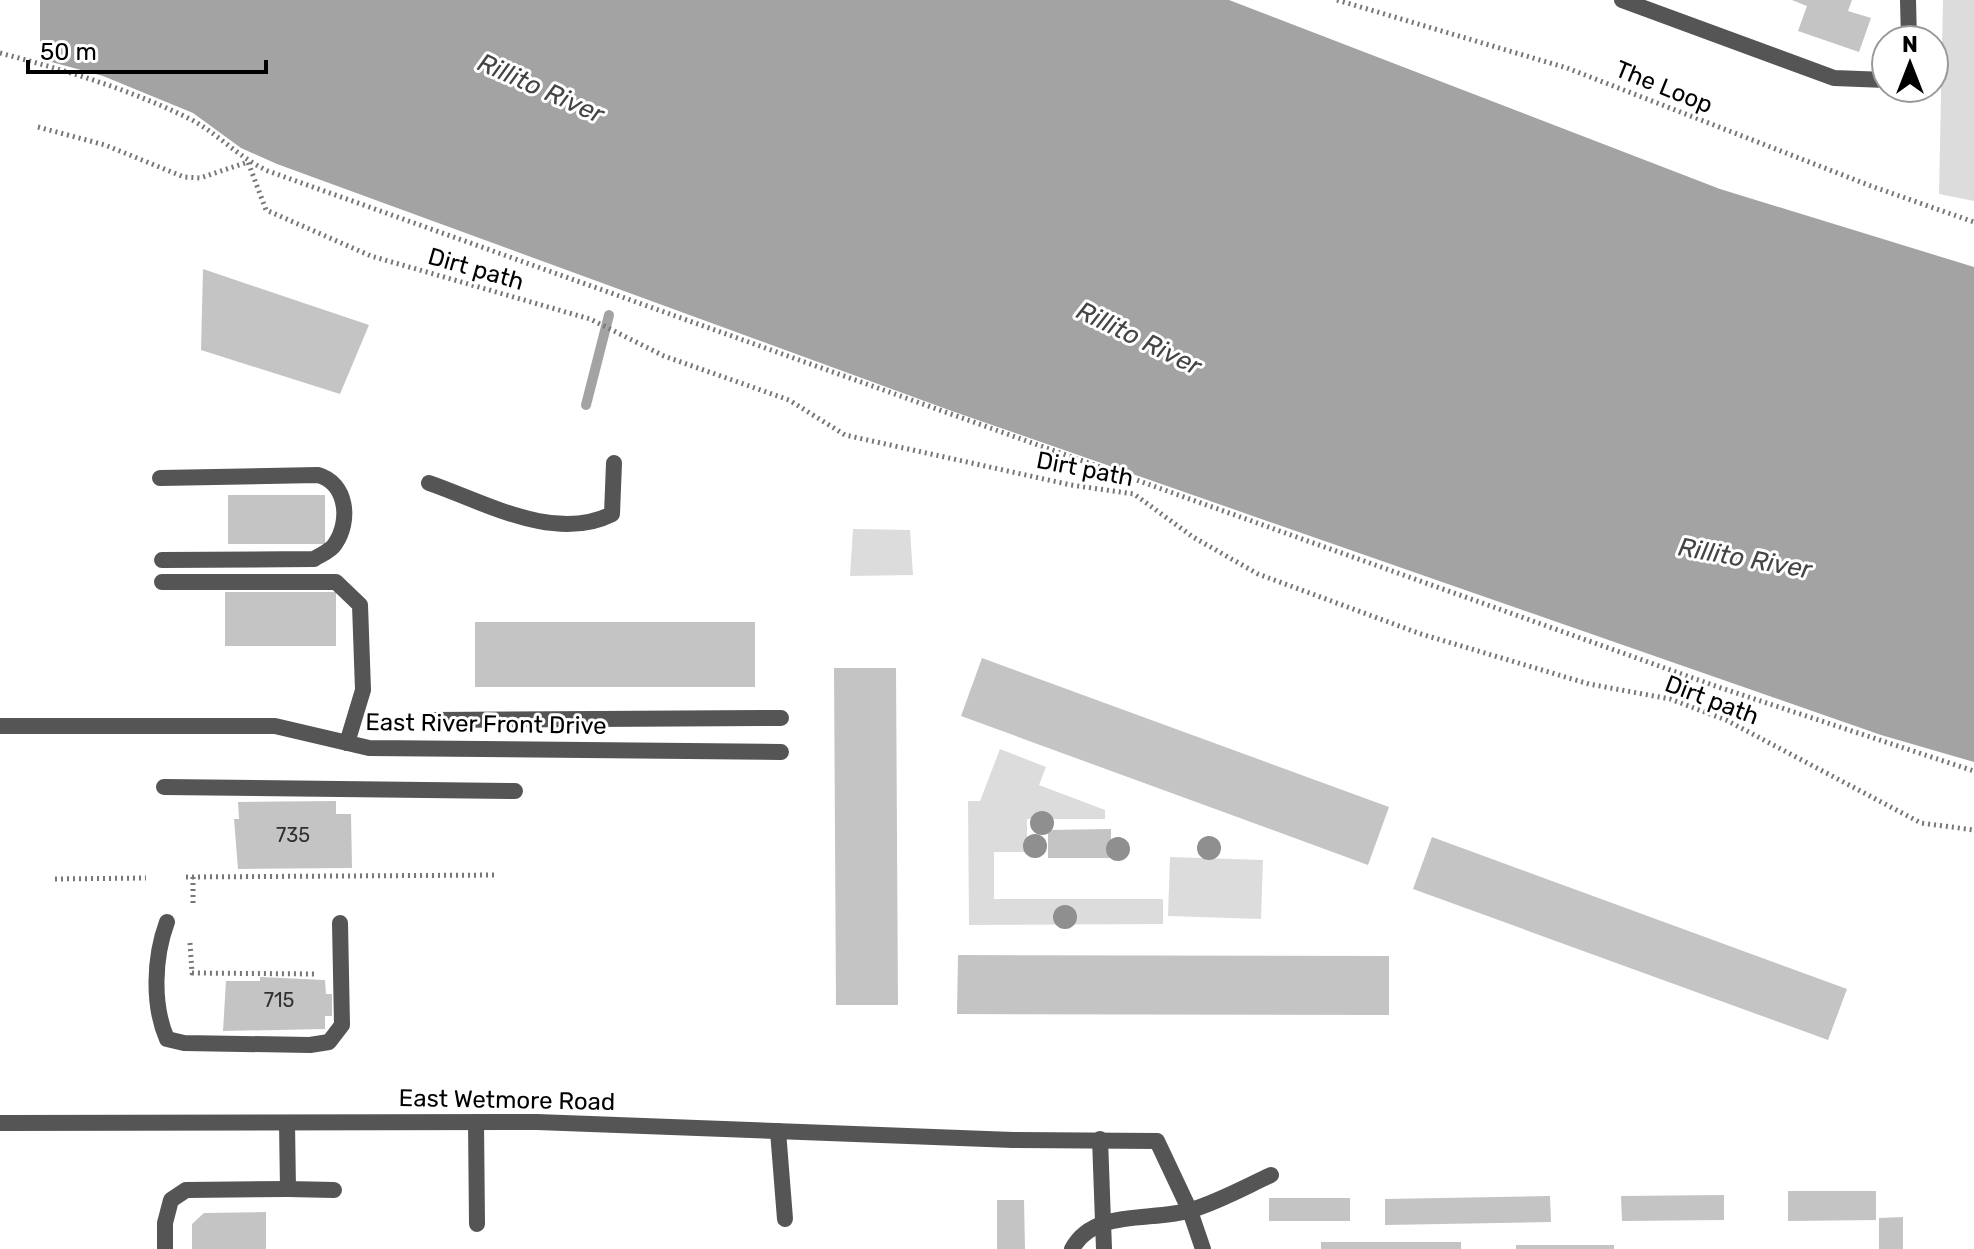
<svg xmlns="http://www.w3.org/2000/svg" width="1974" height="1249" font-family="Rubik,sans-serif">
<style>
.green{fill:#dcdcdc}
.water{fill:#a3a3a3}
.pier{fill:#fff}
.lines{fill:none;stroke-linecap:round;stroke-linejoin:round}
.stream{stroke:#a3a3a3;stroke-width:10}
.building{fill:#c4c4c4}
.path{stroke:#777;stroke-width:5;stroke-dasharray:2 4;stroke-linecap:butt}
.service{stroke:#555;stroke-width:16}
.minor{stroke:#555;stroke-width:16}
.tree{fill:#8f8f8f}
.labels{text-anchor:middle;stroke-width:6;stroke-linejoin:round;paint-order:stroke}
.number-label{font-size:20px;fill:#313131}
.street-label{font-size:24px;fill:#000;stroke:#fff}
.water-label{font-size:26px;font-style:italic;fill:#444;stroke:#fff}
</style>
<rect width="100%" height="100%" fill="#fff"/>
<g class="green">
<polygon points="1943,0 1974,0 1974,201 1939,194"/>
<polygon points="853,529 910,530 913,575 850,576"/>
<polygon points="1000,749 1046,767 1039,785 1105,810 1105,819 1027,819 1027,852 994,852 994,899 1163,899 1163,924 969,925 968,801 980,801"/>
<polygon points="1170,857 1263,860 1261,919 1168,916"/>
</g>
<polygon class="water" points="0,0 1229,0 1720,189 1974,267 1974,762 1881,735 949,410 277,164 241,148 193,113 103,76 0,48"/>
<polygon class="pier" points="0,0 40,0 40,64 0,53"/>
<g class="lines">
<polyline class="stream" points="586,405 609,315"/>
</g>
<g class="building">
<polygon points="1792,0 1852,0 1848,11 1871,18 1859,52 1798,31 1807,6"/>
<polygon points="203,269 369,325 340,394 201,350"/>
<rect x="228" y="495" width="97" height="49"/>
<rect x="225" y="592" width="111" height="54"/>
<rect x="475" y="622" width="280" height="65"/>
<polygon points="982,658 1389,807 1368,865 961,716"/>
<polygon points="834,668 896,668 898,1005 836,1005"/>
<polygon points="336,801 336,814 351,814 352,868 238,869 234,819 239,819 238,802"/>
<polygon points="1111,829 1111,858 1048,858 1048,830"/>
<polygon points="1432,837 1847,989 1828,1040 1413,889"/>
<polygon points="958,955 1389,956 1389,1015 957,1014"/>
<polygon points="260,977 325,980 326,994 332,994 332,1016 325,1016 325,1029 223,1031 226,981 260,981"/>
<polygon points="1788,1191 1876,1191 1876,1220 1788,1221"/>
<polygon points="1724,1195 1724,1220 1622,1221 1621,1196"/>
<polygon points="1550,1196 1551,1222 1385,1225 1385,1199"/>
<rect x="1269" y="1198" width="81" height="23"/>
<polygon points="997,1200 1024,1200 1025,1249 997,1249"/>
<polygon points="266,1212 266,1249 192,1249 192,1224 204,1213"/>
<polygon points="1903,1217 1903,1249 1879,1249 1879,1218"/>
<rect x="1321" y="1242" width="140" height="7"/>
<rect x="1516" y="1245" width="98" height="4"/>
</g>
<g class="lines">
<g class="path">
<polyline points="1337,0 1567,68 1871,186 1974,222"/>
<path d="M 0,53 C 64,70 126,88 186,117 C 216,131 237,157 268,171 L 1721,688 L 1974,771"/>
<polyline points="38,127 105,145 184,177 200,178 248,162 266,210 371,256 590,319 664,356 789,400 845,435 1071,485 1134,494 1193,537 1258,574 1421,634 1589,684 1670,699 1726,720 1921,823 1974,830"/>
<polyline points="186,877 497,875"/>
<polyline points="193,877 193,905"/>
<polyline points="55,879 146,878"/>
<polyline points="190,943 192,973 317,974"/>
</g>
<g class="service">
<polyline points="1622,0 1834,78 1886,80"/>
<polyline points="1908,0 1909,40"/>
<path d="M 160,478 L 318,475 C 347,483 351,521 335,544 C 331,551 320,555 314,559 L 162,560"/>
<path d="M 429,483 C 484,502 555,543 612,514 L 614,463"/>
<polyline points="162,582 336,582 360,605 363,690 347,743"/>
<polyline points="430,720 781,718"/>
<polyline points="164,787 515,791"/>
<path d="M 167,922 C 154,957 152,1005 167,1039 L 184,1043 L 310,1045 L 329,1042 L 342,1025 L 340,923"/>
<polyline points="476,1122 477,1224"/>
<polyline points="287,1123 288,1189 334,1190"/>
<polyline points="778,1131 785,1219"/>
<polyline points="1100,1139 1104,1249"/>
<polyline points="1013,1140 1157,1141 1190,1211 1203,1249"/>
<polyline points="165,1249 165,1223 171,1200 186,1190 288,1189"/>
<path d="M 1072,1249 C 1094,1208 1153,1222 1191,1210 C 1218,1202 1245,1187 1271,1175"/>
</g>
<g class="minor">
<polyline points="0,726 275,726 369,748 781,752"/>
<polyline points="0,1123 537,1122 1013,1140"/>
</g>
</g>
<g class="tree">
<circle cx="1042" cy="823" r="12"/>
<circle cx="1035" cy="846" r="12"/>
<circle cx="1209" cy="848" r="12"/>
<circle cx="1118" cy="849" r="12"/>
<circle cx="1065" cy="917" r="12"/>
</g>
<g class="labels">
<g class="number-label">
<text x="293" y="842">735</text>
<text x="279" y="1007">715</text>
</g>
<g class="street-label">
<text transform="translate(1664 87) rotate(22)" y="8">The Loop</text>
<text transform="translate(476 269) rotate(16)" y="8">Dirt path</text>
<text transform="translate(1085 469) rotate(11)" y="8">Dirt path</text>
<text transform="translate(1712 700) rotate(21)" y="8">Dirt path</text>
<text transform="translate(486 724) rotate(1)" y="8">East River Front Drive</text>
<text transform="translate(507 1100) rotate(1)" y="8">East Wetmore Road</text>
</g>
<g class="water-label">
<text transform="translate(541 88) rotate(24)" y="9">Rillito River</text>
<text transform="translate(1139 338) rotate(26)" y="9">Rillito River</text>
<text transform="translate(1745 558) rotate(10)" y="9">Rillito River</text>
</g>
</g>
<g transform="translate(1910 64)"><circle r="38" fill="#ffffff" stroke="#999999" stroke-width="2"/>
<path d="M0-6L14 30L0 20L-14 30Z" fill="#000000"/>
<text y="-12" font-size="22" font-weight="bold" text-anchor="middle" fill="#000000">N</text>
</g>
<path d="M28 60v12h238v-12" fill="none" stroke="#000000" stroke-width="4"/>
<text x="40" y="60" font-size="24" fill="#000000" stroke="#ffffff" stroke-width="6" paint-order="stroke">50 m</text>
</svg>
